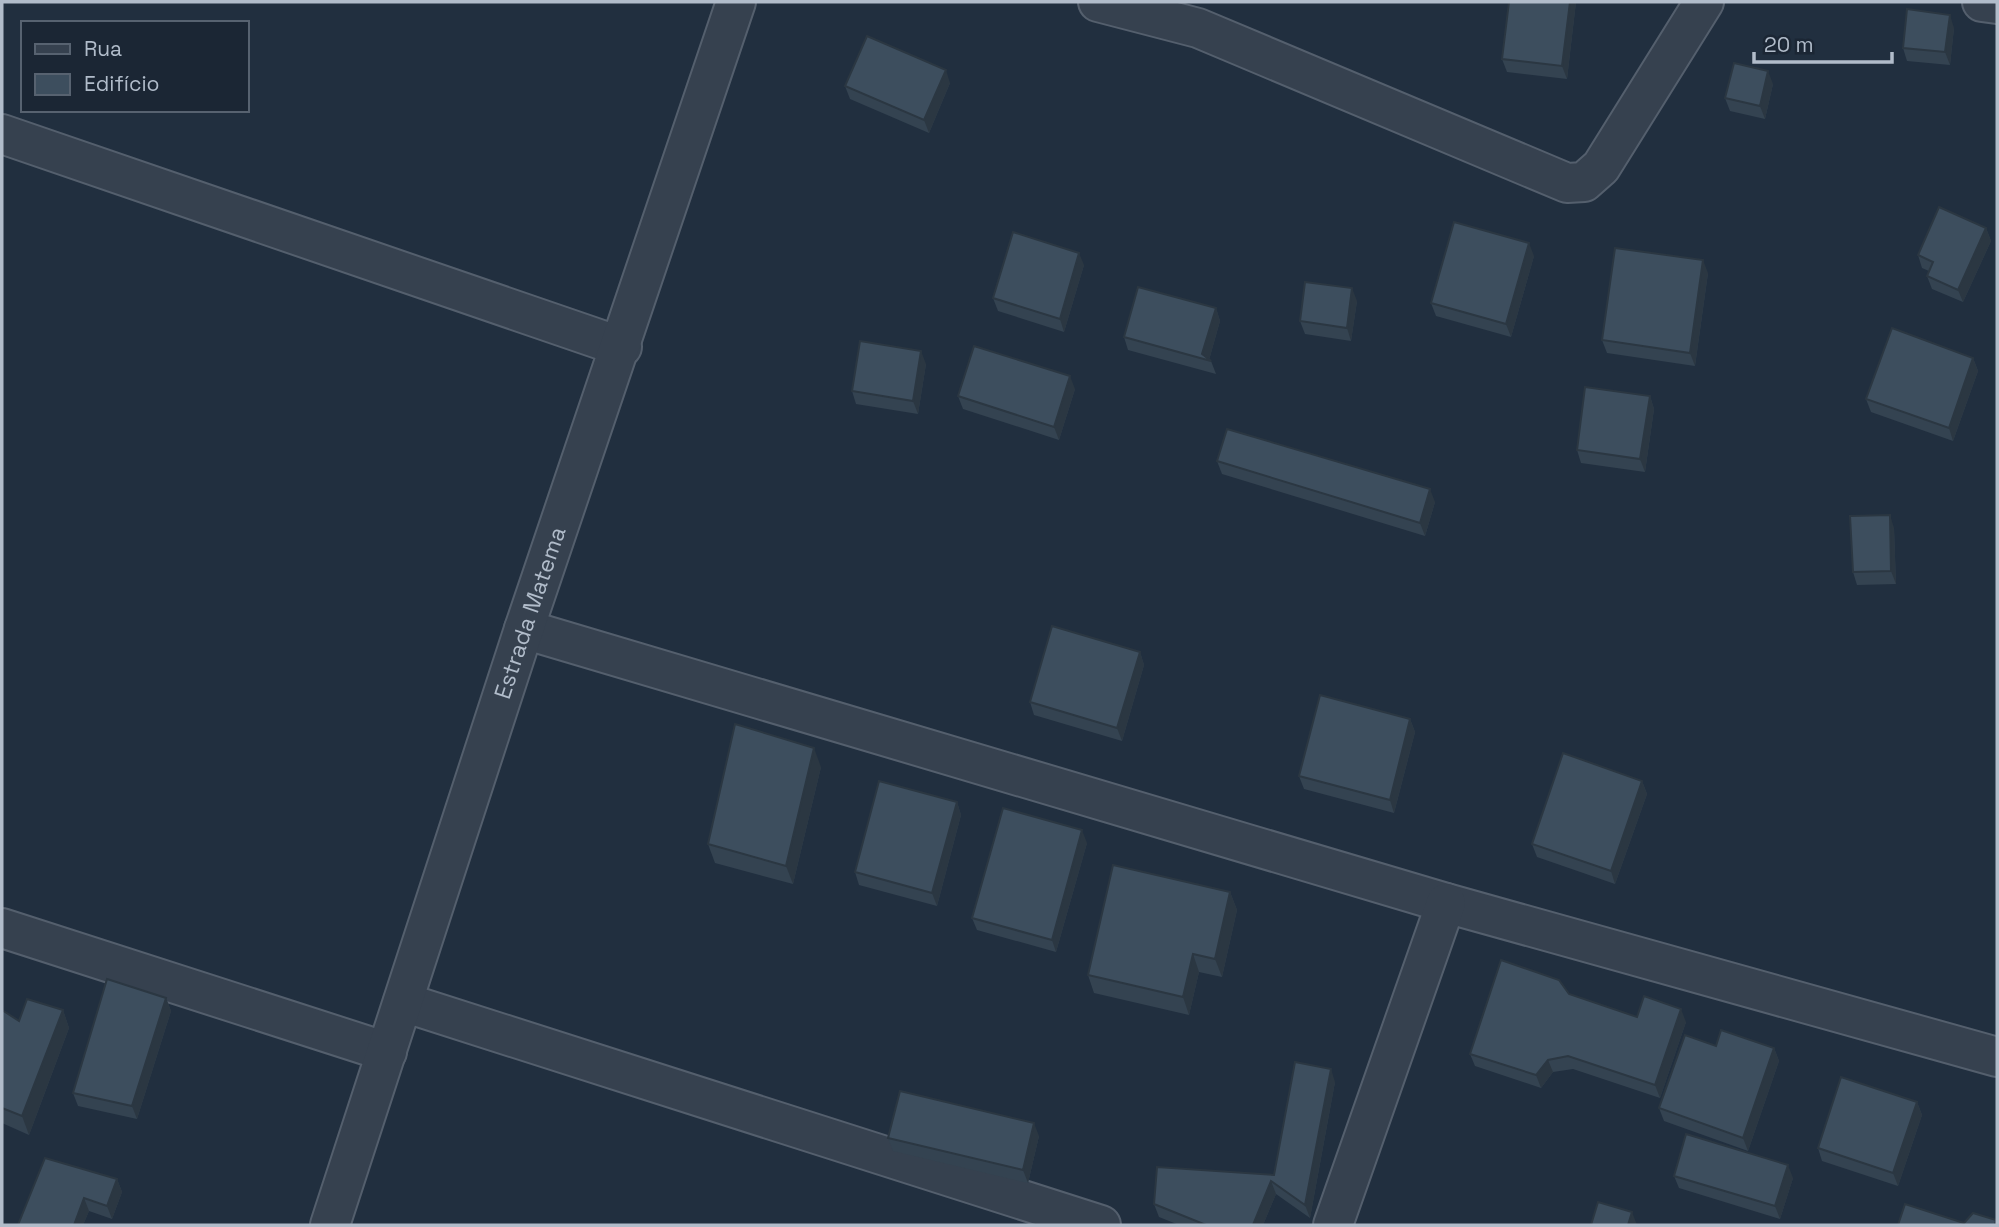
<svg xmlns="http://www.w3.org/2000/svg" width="1999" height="1227" font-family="'Space Grotesk',sans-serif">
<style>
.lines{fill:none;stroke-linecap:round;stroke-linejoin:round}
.minor-casing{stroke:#545f6d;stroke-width:42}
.tertiary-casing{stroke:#545f6d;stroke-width:42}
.minor{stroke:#36414f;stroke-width:38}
.tertiary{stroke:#36414f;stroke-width:38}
.wall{fill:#344351}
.shaded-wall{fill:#2b3742}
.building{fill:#3d4e5e;stroke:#2b3742;stroke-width:2}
.labels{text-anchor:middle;stroke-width:5;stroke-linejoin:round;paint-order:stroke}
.street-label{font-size:23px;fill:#b1bcca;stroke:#1b2634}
</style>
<rect width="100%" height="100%" fill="#212f3f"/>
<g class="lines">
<g class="minor-casing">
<g id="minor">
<polyline points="1098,2 1198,28 1567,183 1584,182 1601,167 1704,2"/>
<polyline points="1982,2 1997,4"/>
<polyline points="2,134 622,347"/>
<polyline points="524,629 1446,903 1997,1057"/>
<polyline points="2,928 387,1052"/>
<polyline points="403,1002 1101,1225"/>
<polyline points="1333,1225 1446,903"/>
</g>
</g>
<g class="tertiary-casing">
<g id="tertiary">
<path id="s1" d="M 330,1225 L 524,629 L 736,2"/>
</g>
</g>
<use href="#minor" class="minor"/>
<use href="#tertiary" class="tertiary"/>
</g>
<g class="wall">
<polygon points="1509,2 1576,2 1567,79 1507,72 1502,59"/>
<polygon points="1954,28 1950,65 1907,61 1903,48"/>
<polygon points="950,83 929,133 850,99 845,86"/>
<polygon points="1773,84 1765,119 1730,111 1725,98"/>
<polygon points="1986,228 1991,241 1963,302 1932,289 1927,276 1929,271 1922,268 1918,255"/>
<polygon points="1534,256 1511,337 1436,316 1431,303"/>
<polygon points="1084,265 1064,332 998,311 993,298"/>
<polygon points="1708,273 1695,366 1607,353 1602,340"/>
<polygon points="1357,301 1351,341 1305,334 1300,321"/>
<polygon points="1216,308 1220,321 1209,360 1211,361 1216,374 1128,350 1124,337"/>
<polygon points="1973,358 1978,371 1953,441 1871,412 1866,399"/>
<polygon points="926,364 918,414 856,404 852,391"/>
<polygon points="1075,389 1059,440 963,409 958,396"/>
<polygon points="1650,396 1654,409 1645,472 1581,463 1577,450"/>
<polygon points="1217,461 1435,502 1425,536 1222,474"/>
<polygon points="1894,528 1896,584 1857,585 1853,572"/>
<polygon points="1140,652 1144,665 1122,741 1034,715 1030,702"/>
<polygon points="1410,719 1415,732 1394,813 1304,789 1299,776"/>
<polygon points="821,767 793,884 715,863 708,844"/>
<polygon points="1642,781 1647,794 1615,884 1537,857 1532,844"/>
<polygon points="957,802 961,815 937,906 859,885 855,872"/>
<polygon points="1087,843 1056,952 977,930 972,918"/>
<polygon points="1230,892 1237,910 1222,977 1199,972 1189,1015 1094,993 1088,975"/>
<polygon points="1569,994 1637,1017 1686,1022 1660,1098 1573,1069 1553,1072 1541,1088 1475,1066 1470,1054"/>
<polygon points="166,998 171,1011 137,1119 78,1106 73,1093"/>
<polygon points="2,1010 19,1021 63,1010 69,1028 29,1135 2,1123"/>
<polygon points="1716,1046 1774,1048 1779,1061 1748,1151 1664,1121 1659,1108"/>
<polygon points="1335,1082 1310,1218 1276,1194 1263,1225 1179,1225 1159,1217 1154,1204 1274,1175"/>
<polygon points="1917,1102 1922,1115 1898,1186 1822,1161 1818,1148"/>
<polygon points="1039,1136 1028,1183 893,1151 888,1138"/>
<polygon points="1674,1176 1793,1178 1780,1219 1679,1188"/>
<polygon points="117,1179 122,1192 112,1219 89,1211 83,1225 18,1225"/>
</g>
<g class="shaded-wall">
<polygon points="1570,2 1576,2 1567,79 1562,66"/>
<polygon points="1950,15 1954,28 1950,65 1945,52"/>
<polygon points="946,70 950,83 929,133 924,120"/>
<polygon points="1768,71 1773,84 1765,119 1760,106"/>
<polygon points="1986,228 1991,241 1963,302 1958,290"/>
<polygon points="1529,243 1534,256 1511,337 1506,324"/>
<polygon points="1079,253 1084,265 1064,332 1060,319"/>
<polygon points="1703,260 1708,273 1695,366 1690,353"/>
<polygon points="1352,288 1357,301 1351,341 1347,328"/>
<polygon points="1216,308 1220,321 1209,360 1202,354"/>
<polygon points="921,351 926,364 918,414 913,401"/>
<polygon points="1973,358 1978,371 1953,441 1949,428"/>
<polygon points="1070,376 1075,389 1059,440 1054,427"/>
<polygon points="1650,396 1654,409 1645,472 1640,459"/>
<polygon points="1430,489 1435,502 1425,536 1420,523"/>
<polygon points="1890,515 1894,528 1896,584 1891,571"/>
<polygon points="1140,652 1144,665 1122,741 1117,728"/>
<polygon points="1410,719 1415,732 1394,813 1390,800"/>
<polygon points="814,748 821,767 793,884 786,866"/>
<polygon points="1642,781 1647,794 1615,884 1611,871"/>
<polygon points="957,802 961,815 937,906 932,893"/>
<polygon points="1082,830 1087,843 1056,952 1052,940"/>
<polygon points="1230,892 1237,910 1222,977 1215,959"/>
<polygon points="1193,954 1199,972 1189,1015 1183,997"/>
<polygon points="166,998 171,1011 137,1119 132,1106"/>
<polygon points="1681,1009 1686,1022 1660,1098 1655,1085"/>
<polygon points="63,1010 69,1028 29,1135 22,1116"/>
<polygon points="1774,1048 1779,1061 1748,1151 1743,1138"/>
<polygon points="1548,1060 1553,1072 1541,1088 1536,1075"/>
<polygon points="1331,1069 1335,1082 1310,1218 1305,1205"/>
<polygon points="1917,1102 1922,1115 1898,1186 1893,1173"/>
<polygon points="1034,1123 1039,1136 1028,1183 1023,1170"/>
<polygon points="1788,1165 1793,1178 1780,1219 1775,1206"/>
<polygon points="117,1179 122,1192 112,1219 107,1206"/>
<polygon points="1271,1181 1276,1194 1263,1225 1253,1225"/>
<polygon points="84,1198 89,1211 83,1225 74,1225"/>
<polygon points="1632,1212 1637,1225 1628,1225"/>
</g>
<g class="building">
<polygon points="1509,2 1570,2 1562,66 1502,59"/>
<polygon points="1907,9 1950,15 1945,52 1903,48"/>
<polygon points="867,36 946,70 924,120 845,86"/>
<polygon points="1734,63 1768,71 1760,106 1725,98"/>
<polygon points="1939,207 1986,228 1958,290 1927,276 1933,262 1918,255"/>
<polygon points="1454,222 1529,243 1506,324 1431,303"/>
<polygon points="1013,232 1079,253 1060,319 993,298"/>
<polygon points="1615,248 1703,260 1690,353 1602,340"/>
<polygon points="1305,282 1352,288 1347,328 1300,321"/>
<polygon points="1138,287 1216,308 1202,354 1211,361 1124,337"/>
<polygon points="1892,328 1973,358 1949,428 1866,399"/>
<polygon points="860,341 921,351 913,401 852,391"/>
<polygon points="974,346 1070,376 1054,427 958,396"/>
<polygon points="1585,387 1650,396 1640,459 1577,450"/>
<polygon points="1227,429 1430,489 1420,523 1217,461"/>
<polygon points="1890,515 1891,571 1853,572 1850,516"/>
<polygon points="1052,626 1140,652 1117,728 1030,702"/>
<polygon points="1320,695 1410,719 1390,800 1299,776"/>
<polygon points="735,724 814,748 786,866 708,844"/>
<polygon points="1563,753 1642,781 1611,871 1532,844"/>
<polygon points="879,781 957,802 932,893 855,872"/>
<polygon points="1003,808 1082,830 1052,940 972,918"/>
<polygon points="1113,865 1230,892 1215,959 1193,954 1183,997 1088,975"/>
<polygon points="1501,960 1559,980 1569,994 1637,1017 1644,996 1681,1009 1655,1085 1568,1056 1548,1060 1536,1075 1470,1054"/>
<polygon points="107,979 166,998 132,1106 73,1093"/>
<polygon points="27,999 63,1010 22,1116 2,1108 2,1010 19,1021"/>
<polygon points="1721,1030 1774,1048 1743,1138 1659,1108 1685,1035 1716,1046"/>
<polygon points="1295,1062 1331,1069 1305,1205 1271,1181 1253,1225 1206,1225 1154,1204 1157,1167 1274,1175"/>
<polygon points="1841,1077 1917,1102 1893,1173 1818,1148"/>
<polygon points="900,1091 1034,1123 1023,1170 888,1138"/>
<polygon points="1686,1134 1788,1165 1775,1206 1674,1176"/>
<polygon points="45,1158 117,1179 107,1206 84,1198 74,1225 18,1225"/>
<polygon points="1598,1202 1632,1212 1628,1225 1591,1225"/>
<polygon points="1905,1204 1964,1223 1973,1213 1996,1220 1995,1225 1898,1225"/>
</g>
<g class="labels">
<g class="street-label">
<text dy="8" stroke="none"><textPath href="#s1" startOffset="644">Estrada Matema</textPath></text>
</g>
</g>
<rect width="1999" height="1227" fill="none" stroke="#b1bcca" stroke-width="7"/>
<rect x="21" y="21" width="228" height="91" fill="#1b2634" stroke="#576270" stroke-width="2"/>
<rect x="35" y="44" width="35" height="10" fill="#36414f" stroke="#576270" stroke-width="2"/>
<text x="84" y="56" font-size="21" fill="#b1bcca">Rua</text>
<rect x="35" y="74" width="35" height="21" fill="#3d4e5e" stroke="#576270" stroke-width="2"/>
<text x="84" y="91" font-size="21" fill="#b1bcca">Edifício</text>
<path d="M1754 52v10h138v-10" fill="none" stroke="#b1bcca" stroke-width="3.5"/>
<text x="1764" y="52" font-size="21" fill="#b1bcca" stroke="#1b2634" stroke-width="5" paint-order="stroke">20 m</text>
</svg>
